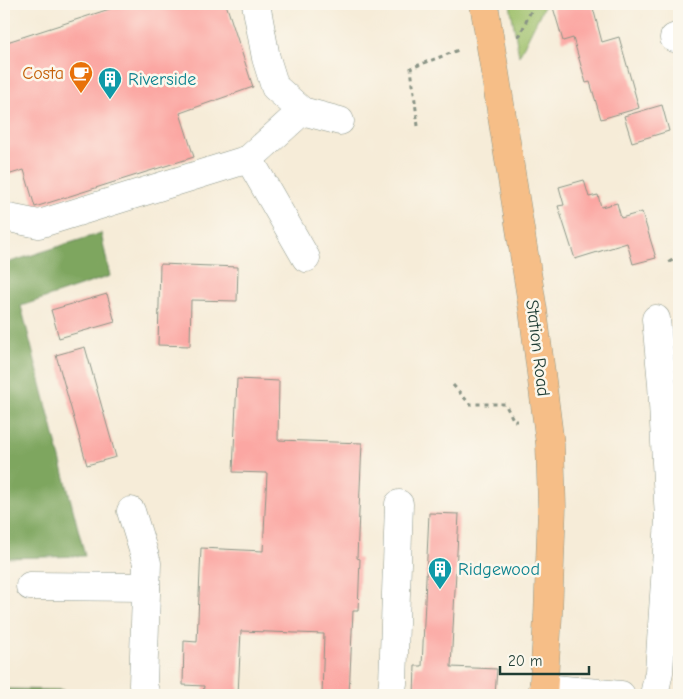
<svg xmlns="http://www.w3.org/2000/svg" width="683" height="699" font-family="'Comic Neue',sans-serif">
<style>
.green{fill:#9ec06a;stroke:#5e7e4f}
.forest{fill:#7ea65e;stroke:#4e7249}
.building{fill:#fba7a3}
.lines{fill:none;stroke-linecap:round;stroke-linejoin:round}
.minor-casing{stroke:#8a9486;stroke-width:29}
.major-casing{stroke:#8a9486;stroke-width:29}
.path{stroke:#8a9486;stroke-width:3;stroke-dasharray:4 4;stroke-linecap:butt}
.minor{stroke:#fff;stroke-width:28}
.major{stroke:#f6be87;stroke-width:28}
.labels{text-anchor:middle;stroke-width:5;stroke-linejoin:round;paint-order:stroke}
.food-label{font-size:18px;fill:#c56008;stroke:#fbf7ec;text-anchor:end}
.culture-label{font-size:18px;fill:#0d838f;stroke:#fbf7ec;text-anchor:start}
.street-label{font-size:18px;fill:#1f3d34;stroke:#fbf7ec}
</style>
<rect width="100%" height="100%" fill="#fbf7ec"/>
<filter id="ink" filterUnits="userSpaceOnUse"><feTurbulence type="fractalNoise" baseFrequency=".02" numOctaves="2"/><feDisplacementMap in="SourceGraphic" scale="10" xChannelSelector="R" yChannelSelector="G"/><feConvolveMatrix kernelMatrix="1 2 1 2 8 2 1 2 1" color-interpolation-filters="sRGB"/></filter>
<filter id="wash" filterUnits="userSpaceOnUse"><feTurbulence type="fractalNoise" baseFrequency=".0096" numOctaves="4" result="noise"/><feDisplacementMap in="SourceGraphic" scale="20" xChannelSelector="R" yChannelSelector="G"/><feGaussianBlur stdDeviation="1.12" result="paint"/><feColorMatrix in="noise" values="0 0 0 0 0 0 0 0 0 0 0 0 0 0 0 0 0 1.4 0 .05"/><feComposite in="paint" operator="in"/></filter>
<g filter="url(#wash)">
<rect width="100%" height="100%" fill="#f6ecd8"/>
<polygon class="green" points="510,4 545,4 519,56"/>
<g class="forest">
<polygon points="101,233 110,276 21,306 85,556 4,558 4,264"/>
<polygon points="4,689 63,690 63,695 4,695"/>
</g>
<g id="blocks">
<g class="building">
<polygon points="125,4 226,4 253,87 180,113 194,157 35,207 24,170 4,176 4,43"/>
<polygon points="552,4 592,4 602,42 619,37 639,108 601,119 590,82 586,83 573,38 563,41"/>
<polygon points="662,105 669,131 632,142 624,116"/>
<polygon points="584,180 589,197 598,195 601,207 617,203 621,218 642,212 656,258 633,264 627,243 575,259 558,206 564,205 559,187"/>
<polygon points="160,264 238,267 237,301 191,300 190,346 158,345"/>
<polygon points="107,294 115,322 59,338 51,310"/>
<polygon points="85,347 116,457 87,465 56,355"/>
<polygon points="237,379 279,381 278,440 362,443 357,558 360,559 358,611 353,611 349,695 322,695 324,634 241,631 238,695 203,695 204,686 183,685 184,641 197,642 201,548 263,551 267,473 233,472"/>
<polygon points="429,513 459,514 451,667 497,669 495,695 414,695 415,666 422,666"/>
</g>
</g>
</g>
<g filter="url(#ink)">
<use href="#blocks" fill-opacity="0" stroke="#8a9486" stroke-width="1"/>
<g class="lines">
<g class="minor-casing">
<g id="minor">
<polyline points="256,4 266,58 275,87 302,111 340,121"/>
<polyline points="674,38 679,36"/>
<polyline points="249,159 306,258"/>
<polyline points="4,217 39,224 249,159 302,111"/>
<polyline points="131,511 147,563 143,685 146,695"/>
<polyline points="30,586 146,587"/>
<polyline points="543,688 621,695"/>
<polyline points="391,695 393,683 399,504"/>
<polyline points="654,695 659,672 669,520 662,384 656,319"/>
</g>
</g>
<g class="major-casing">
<polyline id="major" points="484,4 533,310 550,444 552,507 548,616 543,695"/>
</g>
<g class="path">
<polyline points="518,36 520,35 534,4"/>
<polyline points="418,126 411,68 461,49"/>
<polyline points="669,262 679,257"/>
<polyline points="453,385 470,404 505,404 514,421 518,421"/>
</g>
<use href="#minor" class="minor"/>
<use href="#major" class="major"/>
</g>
</g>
<defs>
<g id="cafe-pin" transform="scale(1.25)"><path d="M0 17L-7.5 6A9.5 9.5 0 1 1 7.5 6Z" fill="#e8710a" stroke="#fbf7ec"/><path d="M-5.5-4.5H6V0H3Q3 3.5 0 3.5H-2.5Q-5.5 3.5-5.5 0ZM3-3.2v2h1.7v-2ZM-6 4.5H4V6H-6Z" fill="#fff"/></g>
<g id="building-pin" transform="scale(1.25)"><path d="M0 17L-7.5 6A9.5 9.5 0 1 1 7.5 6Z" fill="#0f9aa8" stroke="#fbf7ec"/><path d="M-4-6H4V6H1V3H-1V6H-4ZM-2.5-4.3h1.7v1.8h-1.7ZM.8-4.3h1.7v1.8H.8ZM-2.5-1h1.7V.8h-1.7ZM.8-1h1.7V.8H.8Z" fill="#fff"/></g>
</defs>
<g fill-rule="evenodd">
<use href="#cafe-pin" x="81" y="73"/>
<use href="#building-pin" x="110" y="79"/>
<use href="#building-pin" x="440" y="569"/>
</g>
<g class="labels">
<g class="food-label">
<text x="64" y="79">Costa</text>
</g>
<g class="culture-label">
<text x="128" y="85">Riverside</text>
<text x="458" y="575">Ridgewood</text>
</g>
<g class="street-label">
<text transform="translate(538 348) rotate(83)" y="6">Station Road</text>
</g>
</g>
<rect width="683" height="699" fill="none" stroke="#fbf7ec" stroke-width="20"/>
<path d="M500 666v8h89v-8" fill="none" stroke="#1f3d34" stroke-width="2.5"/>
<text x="508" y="666" font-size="15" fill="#1f3d34" stroke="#fbf7ec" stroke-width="4" paint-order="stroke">20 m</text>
</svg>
